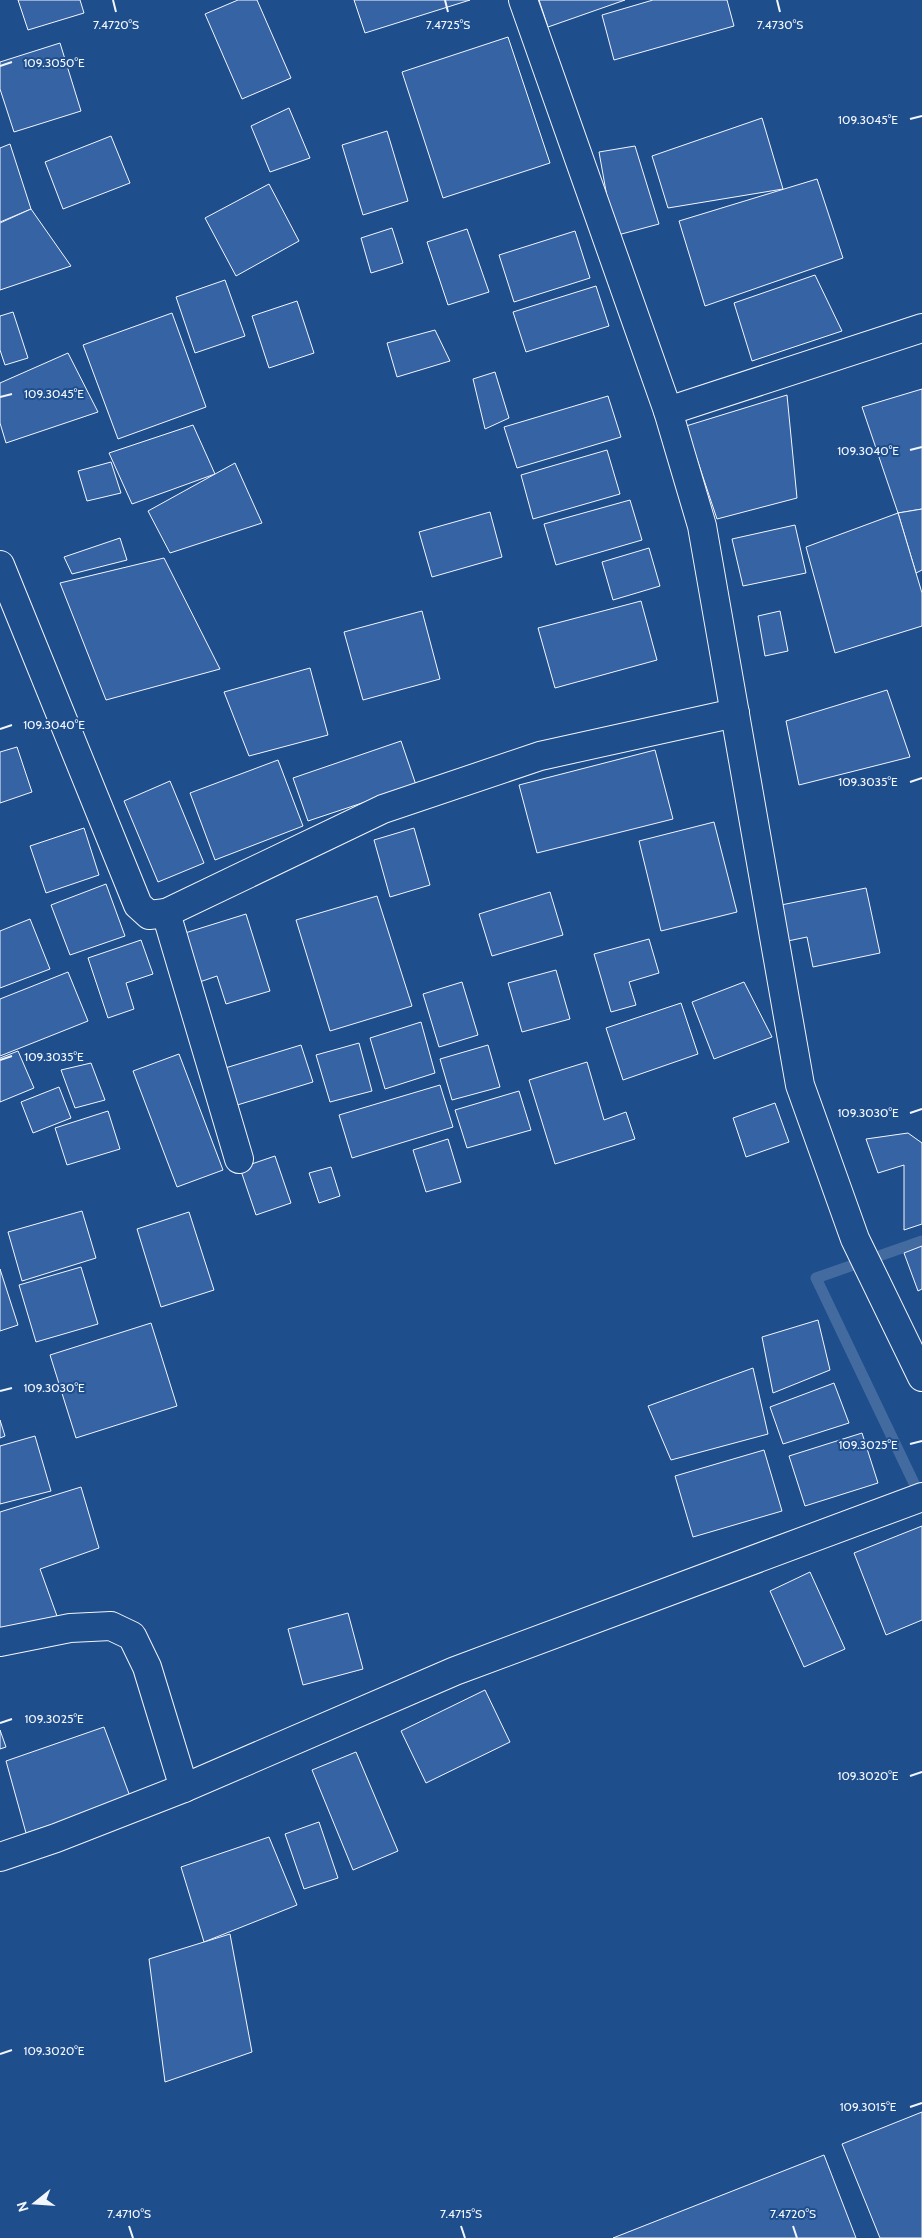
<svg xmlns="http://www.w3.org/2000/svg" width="922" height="2238" font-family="Cabin,sans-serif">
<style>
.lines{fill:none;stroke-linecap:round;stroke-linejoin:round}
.stream{stroke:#446ba0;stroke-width:11}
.building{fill:#3563a3;stroke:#f2f6ff}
.minor-casing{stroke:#f2f6ff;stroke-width:30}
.minor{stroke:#1f4e8c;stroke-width:28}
.ticks{fill:none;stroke:#f2f6ff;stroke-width:2}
.ticks-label{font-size:12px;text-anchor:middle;fill:#f2f6ff;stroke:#1f4e8c;stroke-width:4;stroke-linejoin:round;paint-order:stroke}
</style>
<rect width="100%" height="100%" fill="#1f4e8c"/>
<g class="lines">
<polyline class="stream" points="921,1498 816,1278 922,1241"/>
</g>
<g class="building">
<polygon points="18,0 80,0 84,13 28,30"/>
<polygon points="238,0 257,0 291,78 242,99 205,14"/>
<polygon points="354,0 470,0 365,33"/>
<polygon points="539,0 625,0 548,27"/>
<polygon points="653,0 727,0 734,26 614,60 602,15"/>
<polygon points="508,37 550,163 443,198 402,72"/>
<polygon points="60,43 81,111 14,132 0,89 0,62"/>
<polygon points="289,108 310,158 270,172 251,126"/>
<polygon points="762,118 783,189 668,208 652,156"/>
<polygon points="387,131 408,201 363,215 342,145"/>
<polygon points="111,136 130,183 63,209 45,162"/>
<polygon points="10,144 31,209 0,222 0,148"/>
<polygon points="635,146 659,224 614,236 599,152"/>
<polygon points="817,179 843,258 705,306 679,221"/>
<polygon points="269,184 299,241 236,276 205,218"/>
<polygon points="31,209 71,266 0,290 0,223"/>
<polygon points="392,228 403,263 371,273 361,238"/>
<polygon points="467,229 489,292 448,305 427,242"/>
<polygon points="575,231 590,278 514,302 499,255"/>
<polygon points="815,275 842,331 752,361 734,303"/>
<polygon points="225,280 245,336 195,353 176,297"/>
<polygon points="596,286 609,326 526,352 513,312"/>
<polygon points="297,301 314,353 269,368 252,316"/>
<polygon points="13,312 28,358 5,365 0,350 0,316"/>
<polygon points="172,313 206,407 118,439 83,345"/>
<polygon points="435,330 450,361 397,377 387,343"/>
<polygon points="68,353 98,412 6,443 0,423 0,383"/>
<polygon points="495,372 509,418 485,429 473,379"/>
<polygon points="922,389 922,509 898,513 862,407"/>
<polygon points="787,395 797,498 717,519 686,426"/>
<polygon points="608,396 621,437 517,468 504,427"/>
<polygon points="193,425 215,474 132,504 109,453"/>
<polygon points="607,450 620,494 533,519 521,475"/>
<polygon points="111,462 121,493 87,501 78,471"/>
<polygon points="235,463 262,523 170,553 148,511"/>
<polygon points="630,500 642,540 556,565 544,524"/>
<polygon points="922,509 922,570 916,573 898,513"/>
<polygon points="490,512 502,557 432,577 419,532"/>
<polygon points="898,513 922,593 922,626 835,653 806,547"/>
<polygon points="795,525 806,573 743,586 732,539"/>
<polygon points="120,538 127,560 72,574 64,557"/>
<polygon points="649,548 660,586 613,600 602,562"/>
<polygon points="164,558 220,669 106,700 60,583"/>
<polygon points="641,601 657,660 555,688 538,628"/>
<polygon points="422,611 440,679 363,700 344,632"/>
<polygon points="780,611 788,651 765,656 758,616"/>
<polygon points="310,668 328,735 249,756 224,692"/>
<polygon points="887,690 910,757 799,785 786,721"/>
<polygon points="401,741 416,785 308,821 293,778"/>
<polygon points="17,747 32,792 0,803 0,752"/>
<polygon points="655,750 673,819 537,853 519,785"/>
<polygon points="278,760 303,826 215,860 190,793"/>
<polygon points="170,781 204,863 158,882 124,801"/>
<polygon points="714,822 737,912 661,931 639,841"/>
<polygon points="84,828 99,875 46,893 30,846"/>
<polygon points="414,828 430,885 390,897 374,840"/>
<polygon points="106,884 125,936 70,955 51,905"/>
<polygon points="866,888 880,953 813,967 807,937 783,942 776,906"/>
<polygon points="550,892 563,935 492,956 479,914"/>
<polygon points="377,896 412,1006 330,1031 296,920"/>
<polygon points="246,914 270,991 226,1004 217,976 191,985 185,933"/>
<polygon points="30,919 50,969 0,988 0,931"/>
<polygon points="649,939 659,973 629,982 636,1005 611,1012 594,954"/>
<polygon points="141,940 153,974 126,983 134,1009 108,1018 88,958"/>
<polygon points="556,970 570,1019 522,1032 508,983"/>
<polygon points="68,972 88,1021 0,1056 0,999"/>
<polygon points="462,982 478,1035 439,1047 423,994"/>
<polygon points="744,982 772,1037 714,1059 692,1002"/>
<polygon points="681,1003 698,1054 623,1080 606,1028"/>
<polygon points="421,1022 435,1073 385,1089 370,1038"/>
<polygon points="359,1043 372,1091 330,1102 316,1055"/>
<polygon points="301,1045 313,1082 234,1106 222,1069"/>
<polygon points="488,1045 500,1087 452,1100 440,1059"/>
<polygon points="18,1051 34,1088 0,1102 0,1058"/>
<polygon points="179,1054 223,1170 177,1187 133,1071"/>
<polygon points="587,1062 604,1120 626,1112 635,1139 555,1164 529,1080"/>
<polygon points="91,1063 105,1100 75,1108 61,1070"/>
<polygon points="440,1085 453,1127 352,1158 339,1115"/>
<polygon points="59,1087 71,1118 33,1133 21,1102"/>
<polygon points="519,1091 531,1130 467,1148 455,1110"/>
<polygon points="775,1103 789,1142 746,1157 733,1118"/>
<polygon points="108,1111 120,1149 67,1165 55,1128"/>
<polygon points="908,1133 922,1143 922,1224 904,1230 904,1165 878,1173 866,1139"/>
<polygon points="448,1139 461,1182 426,1192 413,1150"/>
<polygon points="275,1156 291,1203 256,1215 240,1168"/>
<polygon points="331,1167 340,1196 319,1203 309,1173"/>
<polygon points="82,1211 96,1258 22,1281 8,1232"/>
<polygon points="189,1212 214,1290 161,1307 137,1229"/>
<polygon points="922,1246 922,1289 918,1291 904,1253"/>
<polygon points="81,1267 98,1324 36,1342 19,1285"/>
<polygon points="0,1269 18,1325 0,1331"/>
<polygon points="818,1320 830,1370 773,1393 762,1337"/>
<polygon points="151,1323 177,1406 76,1438 50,1355"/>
<polygon points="753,1368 768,1434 671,1460 648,1406"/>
<polygon points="834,1383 849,1423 783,1444 770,1407"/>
<polygon points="0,1420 5,1436 0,1438"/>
<polygon points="862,1433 878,1483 805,1506 789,1456"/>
<polygon points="35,1436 51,1491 0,1504 0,1446"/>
<polygon points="764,1450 782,1511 693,1537 675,1476"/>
<polygon points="81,1487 99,1548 40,1569 57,1616 0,1634 0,1512"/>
<polygon points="922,1526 922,1620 886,1635 854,1553"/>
<polygon points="810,1572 845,1649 804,1667 770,1591"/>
<polygon points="348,1613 363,1669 303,1685 288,1629"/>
<polygon points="485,1690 510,1742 426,1783 401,1731"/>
<polygon points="104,1727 131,1799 26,1833 6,1761"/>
<polygon points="0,1730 6,1747 0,1749"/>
<polygon points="356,1752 398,1851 353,1870 312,1770"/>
<polygon points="319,1822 338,1878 304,1889 285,1834"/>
<polygon points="269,1837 297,1905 204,1942 181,1867"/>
<polygon points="230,1934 252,2052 165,2082 149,1959"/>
<polygon points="922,2112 922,2238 880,2238 842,2144"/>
<polygon points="824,2155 856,2238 613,2238"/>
</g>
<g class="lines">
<g class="minor-casing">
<g id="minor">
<polyline points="523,0 668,411 702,526 800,1085 855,1239 922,1377"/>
<polyline points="668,411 922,328"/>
<polyline points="0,565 138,905 149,915 166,913 383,809 540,756 735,713"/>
<polyline points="166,913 239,1159"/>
<polyline points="0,1642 70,1628 111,1626 132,1636 147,1667 184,1788"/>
<polyline points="0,1857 56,1838 184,1788 455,1671 922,1497"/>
</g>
</g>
<use href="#minor" class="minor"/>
</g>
<path class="ticks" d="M 113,0 L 116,12M 445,0 L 448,12M 777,0 L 780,12M 0,66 L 12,62M 910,119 L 922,116M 0,397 L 12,394M 910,450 L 922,447M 0,729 L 12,725M 910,782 L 922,778M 0,1060 L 12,1056M 910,1113 L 922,1109M 0,1391 L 12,1388M 910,1444 L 922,1441M 0,1723 L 12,1719M 910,1776 L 922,1772M 0,2054 L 12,2050M 910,2107 L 922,2103M 129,2226 L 133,2238M 461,2226 L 465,2238M 793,2226 L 797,2238"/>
<g class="ticks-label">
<text x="780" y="29">7.4730°S</text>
<text x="116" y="29">7.4720°S</text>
<text x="448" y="29">7.4725°S</text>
<text x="54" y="67">109.3050°E</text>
<text x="868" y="124">109.3045°E</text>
<text x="54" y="398">109.3045°E</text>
<text x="868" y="455">109.3040°E</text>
<text x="54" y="729">109.3040°E</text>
<text x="868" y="786">109.3035°E</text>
<text x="54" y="1061">109.3035°E</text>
<text x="868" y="1117">109.3030°E</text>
<text x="54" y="1392">109.3030°E</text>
<text x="868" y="1449">109.3025°E</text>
<text x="54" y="1723">109.3025°E</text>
<text x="868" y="1780">109.3020°E</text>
<text x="54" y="2055">109.3020°E</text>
<text x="868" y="2111">109.3015°E</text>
<text x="129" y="2218">7.4710°S</text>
<text x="461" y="2218">7.4715°S</text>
<text x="793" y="2218">7.4720°S</text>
</g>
<g transform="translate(35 2203) rotate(253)" stroke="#1f4e8c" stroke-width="4" paint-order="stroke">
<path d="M0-4L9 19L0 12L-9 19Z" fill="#f2f6ff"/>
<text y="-8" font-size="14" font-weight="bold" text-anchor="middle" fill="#f2f6ff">N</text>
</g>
</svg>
